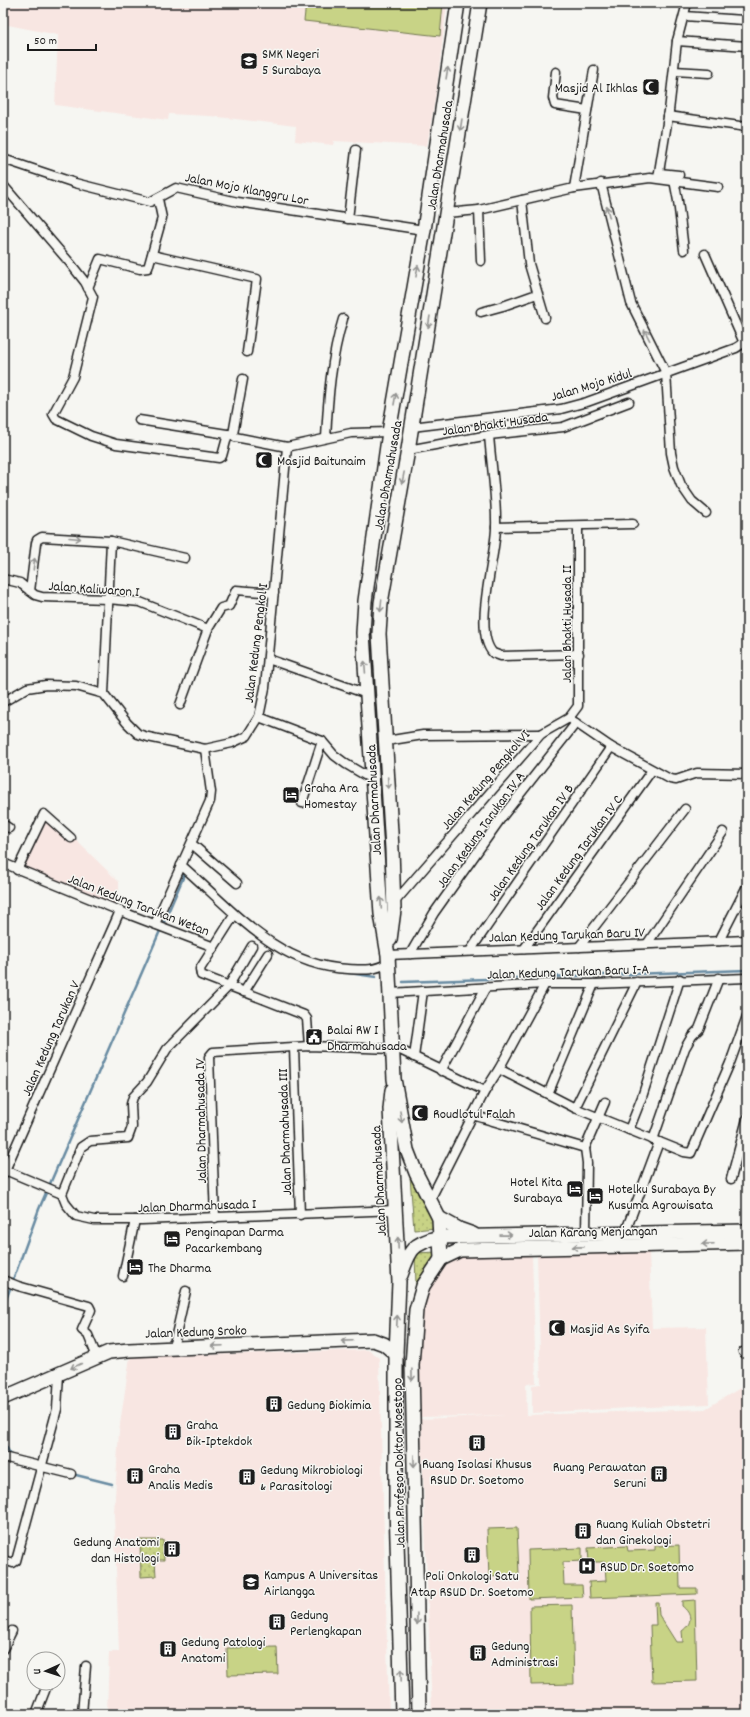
<svg xmlns="http://www.w3.org/2000/svg" width="750" height="1717" font-family="Dekko,sans-serif">
<style>
.built{fill:#f8e6e2}
.grass{fill:url(#grass-dots);stroke:#727851}
.garden{fill:#c8d386;stroke:#727851}
.lines{fill:none;stroke-linecap:round;stroke-linejoin:round}
.stream{stroke:#688ba2;stroke-width:2.5}
.minor-casing{stroke:#1c1c1c;stroke-width:11}
.primary-casing{stroke:#1c1c1c;stroke-width:16}
.minor{stroke:#f6f6f2;stroke-width:8}
.primary{stroke:#f6f6f2;stroke-width:13}
.oneway{stroke:#949492}
.labels{text-anchor:middle;stroke-width:3;stroke-linejoin:round;paint-order:stroke}
.poi-label{font-size:14px;fill:#1c1c1c;stroke:#f6f6f2;text-anchor:start}
.street-label{font-size:14px;fill:#1c1c1c;stroke:#f6f6f2}
</style>
<defs>
<pattern id="grass-dots" width="8" height="8" patternUnits="userSpaceOnUse"><rect width="8" height="8" fill="#c8d386"/><path d="M2 2h.1M6 6h.1" fill="none" stroke="#abb573" stroke-width="1.8" stroke-linecap="round"/></pattern>
</defs>
<rect width="100%" height="100%" fill="#f6f6f2"/>
<filter id="ink" filterUnits="userSpaceOnUse"><feTurbulence type="fractalNoise" baseFrequency=".025" numOctaves="2"/><feDisplacementMap in="SourceGraphic" scale="8" xChannelSelector="R" yChannelSelector="G"/><feConvolveMatrix kernelMatrix="1 2 1 2 8 2 1 2 1" color-interpolation-filters="sRGB"/></filter>
<g filter="url(#ink)">
<g class="built">
<polygon points="3,3 447,3 437,87 427,146 334,141 333,145 295,141 296,126 210,116 169,114 168,120 55,105 58,35 3,24"/>
<polygon points="46,811 119,882 119,890 113,907 19,869"/>
<polygon points="649,1252 652,1328 706,1327 709,1404 532,1413 532,1385 541,1384 537,1255"/>
<polygon points="532,1255 536,1383 526,1384 527,1415 705,1409 747,1384 747,1714 432,1714 421,1419 506,1415 421,1417 418,1309 436,1273 457,1257"/>
<polygon points="368,1350 379,1358 389,1714 107,1714 109,1652 119,1652 114,1513 119,1431 130,1357"/>
</g>
<g class="grass">
<polygon points="410,1176 422,1202 437,1219 437,1228 414,1230"/>
<polygon points="438,1252 416,1286 415,1253"/>
<polygon points="140,1540 163,1540 164,1560 155,1560 156,1576 141,1577"/>
</g>
<g class="garden">
<polygon points="306,3 443,3 440,36 304,21"/>
<polygon points="517,1528 519,1574 489,1576 487,1529"/>
<polygon points="679,1545 680,1588 697,1588 697,1594 590,1598 589,1582 606,1581 605,1562 589,1562 588,1548 627,1546 628,1551 655,1550 655,1546"/>
<polygon points="582,1548 582,1561 563,1562 564,1585 582,1585 583,1597 529,1599 528,1550"/>
<path d="M 695,1600 L 697,1681 L 652,1682 L 650,1625 L 656,1625 L 655,1602 L 658,1602 L 659,1615 L 676,1642 L 683,1642 L 682,1631 C 693,1623 692,1614 682,1606 L 682,1601 Z"/>
<polygon points="572,1605 574,1684 531,1685 530,1606"/>
<polygon points="277,1647 278,1674 228,1675 227,1648"/>
</g>
<g class="lines">
<g class="stream">
<polyline points="255,936 271,947"/>
<polyline points="329,970 376,977"/>
<polyline points="403,982 747,970"/>
<polyline points="3,1308 39,1209 186,871"/>
<polyline points="3,1441 12,1457"/>
<polyline points="72,1474 112,1484"/>
</g>
<g class="minor-casing">
<g id="minor">
<polyline points="684,16 744,20"/>
<polyline points="677,41 747,46"/>
<polyline points="674,71 709,73"/>
<polyline points="556,72 553,98 555,105 587,110"/>
<polyline points="668,116 747,127"/>
<polyline points="3,159 75,183 150,202 176,188 238,202 424,230"/>
<polyline points="659,173 679,175"/>
<polyline points="658,178 669,111 677,41 687,3"/>
<polyline points="674,180 678,201 684,250"/>
<polyline points="601,183 631,303 666,373 671,453 674,467 681,485 692,501 706,513"/>
<polyline points="3,185 70,263 85,282 93,297 73,377 53,414 56,419 91,436 116,444 219,458 222,456 228,434"/>
<polyline points="574,188 594,70"/>
<polyline points="522,200 529,264 545,318"/>
<polyline points="479,210 481,261"/>
<polyline points="446,213 479,210 574,188 650,178 718,187"/>
<polyline points="348,219 356,150"/>
<polyline points="705,254 744,343"/>
<polyline points="152,255 257,279 247,352"/>
<polyline points="88,288 100,259 140,269 148,268 162,218 158,199"/>
<polyline points="481,312 503,306 537,294"/>
<polyline points="243,379 233,434 235,437 287,447 351,433 389,432"/>
<polyline points="139,420 233,435"/>
<polyline points="412,427 561,409 587,402 736,348 747,341"/>
<path d="M 489,435 C 491,464 497,499 496,527 C 496,557 472,631 493,653 L 501,656 L 579,654"/>
<path d="M 326,438 C 328,398 331,358 343,319"/>
<polyline points="408,450 489,435 563,427 629,402"/>
<polyline points="496,527 633,524"/>
<polyline points="3,579 20,583 35,595 42,597 108,599 140,602 208,629"/>
<polyline points="30,591 36,543 37,540 42,537 111,541 185,558"/>
<polyline points="268,659 367,694"/>
<polyline points="104,694 111,541"/>
<polyline points="3,702 27,688 46,685 76,686 104,694 127,723 138,734 148,737 205,749 232,743 247,736 259,717 265,688 287,447"/>
<polyline points="180,705 208,629 221,608 229,606 236,590 274,593"/>
<polyline points="259,717 322,741 334,755 346,764 373,780"/>
<polyline points="573,721 611,747 670,779 676,780 697,773 747,774"/>
<polyline points="386,741 423,735 541,734"/>
<polyline points="302,803 322,741"/>
<polyline points="3,824 9,828"/>
<polyline points="192,844 237,883"/>
<polyline points="3,863 120,911 214,947 200,969 201,975 304,1015 307,1019 309,1046"/>
<path d="M 181,865 C 231,908 276,966 348,969 C 366,970 372,971 389,963"/>
<polyline points="17,870 44,814 71,838"/>
<polyline points="393,904 541,734 569,718 578,706 578,526"/>
<polyline points="155,924 210,801 211,792 205,749"/>
<polyline points="719,941 746,888"/>
<polyline points="647,944 723,832"/>
<polyline points="252,946 228,987 167,1049 147,1082 133,1097 131,1104 132,1127 128,1138 90,1141 81,1147 62,1194 66,1204 76,1216 94,1220 142,1220 397,1210"/>
<polyline points="214,947 233,917"/>
<polyline points="579,947 685,809"/>
<polyline points="524,949 652,770"/>
<polyline points="470,951 611,747"/>
<polyline points="410,954 434,913 502,817 576,723"/>
<polyline points="388,955 747,940"/>
<polyline points="244,992 268,954"/>
<polyline points="390,993 545,984 594,984 747,978"/>
<polyline points="294,1048 300,1215"/>
<polyline points="414,1057 423,991"/>
<polyline points="499,1069 575,1108 684,1152 691,1153 730,1063 747,1016"/>
<polyline points="441,1071 486,987"/>
<polyline points="548,1094 594,984"/>
<polyline points="575,1108 637,982"/>
<polyline points="472,1115 585,1148"/>
<polyline points="629,1130 642,1097 680,979"/>
<polyline points="653,1140 685,1048 692,1036 699,1029 719,978"/>
<polyline points="5,1170 62,1194"/>
<polyline points="3,1175 120,911"/>
<polyline points="731,1179 747,1119"/>
<polyline points="430,1200 485,1091 499,1069 545,984"/>
<polyline points="215,1218 209,1057 213,1052 309,1046 392,1049 398,1049 485,1091"/>
<polyline points="625,1233 659,1142"/>
<polyline points="586,1234 587,1163 585,1148 605,1102"/>
<polyline points="123,1276 135,1220"/>
<polyline points="3,1280 18,1286 89,1306 91,1310 82,1330 88,1335 97,1357"/>
<polyline points="173,1348 186,1291"/>
<polyline points="743,1352 747,1355"/>
<polyline points="7,1458 71,1474"/>
<polyline points="3,1560 13,1563 16,1561 57,1409 59,1374"/>
<polyline points="3,1649 12,1631"/>
<polyline points="36,1714 48,1683"/>
<polyline points="82,1714 86,1666"/>
</g>
</g>
<g class="primary-casing">
<g id="primary">
<polyline points="390,940 394,910 392,849 379,634 381,603 408,450 480,3"/>
<polyline points="392,1090 390,1109 399,1282 396,1354 396,1506 402,1714"/>
<polyline points="439,1218 459,1229 473,1234"/>
<polyline points="441,1259 460,1250 747,1243"/>
<path d="M 401,1275 C 410,1249 412,1244 439,1237 L 747,1231"/>
<polyline points="3,1398 109,1352 129,1350 373,1340 384,1344 396,1354"/>
<polyline points="419,1714 412,1365 416,1310 423,1286 441,1259 439,1218 416,1173 407,1150 394,1079 388,955 381,914 363,633 365,601 389,432 424,230 458,3"/>
</g>
</g>
<use href="#minor" class="minor"/>
<use href="#primary" class="primary"/>
</g>
<defs><path id="oneway-shaft" d="M-6 0H5M1.5-3L5.5 0L1.5 3" fill="none" stroke-width="1.6" stroke-linecap="round" stroke-linejoin="round"/></defs>
<g class="oneway">
<use href="#oneway-shaft" transform="translate(447 73) rotate(-81)"/>
<use href="#oneway-shaft" transform="translate(461 125) rotate(99)"/>
<use href="#oneway-shaft" transform="translate(608 212) rotate(-104)"/>
<use href="#oneway-shaft" transform="translate(417 271) rotate(-80)"/>
<use href="#oneway-shaft" transform="translate(429 322) rotate(99)"/>
<use href="#oneway-shaft" transform="translate(647 335) rotate(-117)"/>
<use href="#oneway-shaft" transform="translate(395 399) rotate(-80)"/>
<use href="#oneway-shaft" transform="translate(403 478) rotate(101)"/>
<use href="#oneway-shaft" transform="translate(75 538) rotate(5)"/>
<use href="#oneway-shaft" transform="translate(34 564) rotate(-83)"/>
<use href="#oneway-shaft" transform="translate(381 606) rotate(96)"/>
<use href="#oneway-shaft" transform="translate(365 667) rotate(-94)"/>
<use href="#oneway-shaft" transform="translate(388 783) rotate(87)"/>
<use href="#oneway-shaft" transform="translate(381 903) rotate(-93)"/>
<use href="#oneway-shaft" transform="translate(401 1117) rotate(80)"/>
<use href="#oneway-shaft" transform="translate(506 1235) rotate(-1)"/>
<use href="#oneway-shaft" transform="translate(398 1243) rotate(-92)"/>
<use href="#oneway-shaft" transform="translate(708 1244) rotate(178)"/>
<use href="#oneway-shaft" transform="translate(578 1247) rotate(179)"/>
<use href="#oneway-shaft" transform="translate(397 1321) rotate(-87)"/>
<use href="#oneway-shaft" transform="translate(347 1341) rotate(178)"/>
<use href="#oneway-shaft" transform="translate(217 1346) rotate(178)"/>
<use href="#oneway-shaft" transform="translate(76 1366) rotate(155)"/>
<use href="#oneway-shaft" transform="translate(412 1375) rotate(89)"/>
<use href="#oneway-shaft" transform="translate(414 1461) rotate(89)"/>
<use href="#oneway-shaft" transform="translate(417 1619) rotate(89)"/>
<use href="#oneway-shaft" transform="translate(401 1675) rotate(-92)"/>
</g>
</g>
<defs>
<g id="school-square" transform="scale(0.9)"><rect x="-9" y="-9" width="18" height="18" rx="4" fill="#1c1c1c" stroke="#f6f6f2"/><path d="M0-5L7-2L0 1L-7-2ZM-4 1L0 2.5L4 1V4Q0 6-4 4Z" fill="#fff"/></g>
<g id="mosque-square" transform="scale(0.9)"><rect x="-9" y="-9" width="18" height="18" rx="4" fill="#1c1c1c" stroke="#f6f6f2"/><path d="M3.5-4.9A6 6 0 1 0 3.5 4.9A5 5 0 1 1 3.5-4.9Z" fill="#fff"/></g>
<g id="hotel-square" transform="scale(0.9)"><rect x="-9" y="-9" width="18" height="18" rx="4" fill="#1c1c1c" stroke="#f6f6f2"/><path d="M-6-4.5h1.5V1H6V5H4.5V3h-9V5H-6ZM-4 0a1.8 1.8 0 1 1 3.6 0ZM.5 0V-2.5h3Q6-2.5 6 0Z" fill="#fff"/></g>
<g id="civic-square" transform="scale(0.9)"><rect x="-9" y="-9" width="18" height="18" rx="4" fill="#1c1c1c" stroke="#f6f6f2"/><path d="M-.6-6.5H3V-4.5H.6V-3L4-1V1h2V6H-6V1h2V-1L-.6-3ZM-1.2 2.5V6h2.4V2.5Z" fill="#fff"/></g>
<g id="building-square" transform="scale(0.9)"><rect x="-9" y="-9" width="18" height="18" rx="4" fill="#1c1c1c" stroke="#f6f6f2"/><path d="M-4-6H4V6H1V3H-1V6H-4ZM-2.5-4.3h1.7v1.8h-1.7ZM.8-4.3h1.7v1.8H.8ZM-2.5-1h1.7V.8h-1.7ZM.8-1h1.7V.8H.8Z" fill="#fff"/></g>
<g id="hospital-square" transform="scale(0.9)"><rect x="-9" y="-9" width="18" height="18" rx="4" fill="#1c1c1c" stroke="#f6f6f2"/><path d="M-5-5h3v3.5h4V-5h3V5h-3V1.5h-4V5h-3Z" fill="#fff"/></g>
<g id="university-square" transform="scale(0.9)"><rect x="-9" y="-9" width="18" height="18" rx="4" fill="#1c1c1c" stroke="#f6f6f2"/><path d="M0-5L7-2L0 1L-7-2ZM-4 1L0 2.5L4 1V4Q0 6-4 4Z" fill="#fff"/></g>
</defs>
<g fill-rule="evenodd">
<use href="#school-square" x="249" y="61"/>
<use href="#mosque-square" x="651" y="87"/>
<use href="#mosque-square" x="264" y="460"/>
<use href="#hotel-square" x="291" y="795"/>
<use href="#civic-square" x="314" y="1037"/>
<use href="#mosque-square" x="420" y="1113"/>
<use href="#hotel-square" x="575" y="1189"/>
<use href="#hotel-square" x="595" y="1196"/>
<use href="#hotel-square" x="172" y="1239"/>
<use href="#hotel-square" x="135" y="1267"/>
<use href="#mosque-square" x="557" y="1328"/>
<use href="#building-square" x="274" y="1404"/>
<use href="#building-square" x="173" y="1432"/>
<use href="#building-square" x="477" y="1443"/>
<use href="#building-square" x="659" y="1474"/>
<use href="#building-square" x="135" y="1476"/>
<use href="#building-square" x="247" y="1477"/>
<use href="#building-square" x="583" y="1531"/>
<use href="#building-square" x="172" y="1549"/>
<use href="#building-square" x="472" y="1555"/>
<use href="#hospital-square" x="587" y="1566"/>
<use href="#university-square" x="251" y="1582"/>
<use href="#building-square" x="277" y="1622"/>
<use href="#building-square" x="168" y="1649"/>
<use href="#building-square" x="478" y="1653"/>
</g>
<g class="labels">
<g class="poi-label">
<text x="262" y="58">SMK Negeri<tspan x="262" dy="16">5 Surabaya</tspan></text>
<text x="638" y="92" text-anchor="end">Masjid Al Ikhlas</text>
<text x="277" y="465">Masjid Baitunaim</text>
<text x="304" y="792">Graha Ara<tspan x="304" dy="16">Homestay</tspan></text>
<text x="327" y="1034">Balai RW I<tspan x="327" dy="16">Dharmahusada</tspan></text>
<text x="433" y="1118">Roudlotul Falah</text>
<text x="562" y="1186" text-anchor="end">Hotel Kita<tspan x="562" dy="16">Surabaya</tspan></text>
<text x="608" y="1193">Hotelku Surabaya By<tspan x="608" dy="16">Kusuma Agrowisata</tspan></text>
<text x="185" y="1236">Penginapan Darma<tspan x="185" dy="16">Pacarkembang</tspan></text>
<text x="148" y="1272">The Dharma</text>
<text x="570" y="1333">Masjid As Syifa</text>
<text x="287" y="1409">Gedung Biokimia</text>
<text x="186" y="1429">Graha<tspan x="186" dy="16">Bik-Iptekdok</tspan></text>
<text x="477" y="1468" text-anchor="middle">Ruang Isolasi Khusus<tspan x="477" dy="16">RSUD Dr. Soetomo</tspan></text>
<text x="646" y="1471" text-anchor="end">Ruang Perawatan<tspan x="646" dy="16">Seruni</tspan></text>
<text x="148" y="1473">Graha<tspan x="148" dy="16">Analis Medis</tspan></text>
<text x="260" y="1474">Gedung Mikrobiologi<tspan x="260" dy="16">&amp; Parasitologi</tspan></text>
<text x="596" y="1528">Ruang Kuliah Obstetri<tspan x="596" dy="16">dan Ginekologi</tspan></text>
<text x="159" y="1546" text-anchor="end">Gedung Anatomi<tspan x="159" dy="16">dan Histologi</tspan></text>
<text x="600" y="1571">RSUD Dr. Soetomo</text>
<text x="264" y="1579">Kampus A Universitas<tspan x="264" dy="16">Airlangga</tspan></text>
<text x="472" y="1580" text-anchor="middle">Poli Onkologi Satu<tspan x="472" dy="16">Atap RSUD Dr. Soetomo</tspan></text>
<text x="290" y="1619">Gedung<tspan x="290" dy="16">Perlengkapan</tspan></text>
<text x="181" y="1646">Gedung Patologi<tspan x="181" dy="16">Anatomi</tspan></text>
<text x="491" y="1650">Gedung<tspan x="491" dy="16">Administrasi</tspan></text>
</g>
<g class="street-label">
<text transform="translate(439 155) rotate(-81)" y="5">Jalan Dharmahusada</text>
<text transform="translate(247 188) rotate(11)" y="5">Jalan Mojo Klanggru Lor</text>
<text transform="translate(591 384) rotate(-17)" y="5">Jalan Mojo Kidul</text>
<text transform="translate(495 423) rotate(-8)" y="5">Jalan Bhakti Husada</text>
<text transform="translate(387 475) rotate(-80)" y="5">Jalan Dharmahusada</text>
<text transform="translate(94 588) rotate(4)" y="5">Jalan Kaliwaron I</text>
<text transform="translate(566 624) rotate(-90)" y="5">Jalan Bhakti Husada II</text>
<text transform="translate(255 643) rotate(-83)" y="5">Jalan Kedung Pengkol I</text>
<text transform="translate(485 779) rotate(-49)" y="5">Jalan Kedung Pengkol VI</text>
<text transform="translate(373 800) rotate(-93)" y="5">Jalan Dharmahusada</text>
<text transform="translate(480 829) rotate(-54)" y="5">Jalan Kedung Tarukan IV A</text>
<text transform="translate(530 842) rotate(-55)" y="5">Jalan Kedung Tarukan IV B</text>
<text transform="translate(578 852) rotate(-54)" y="5">Jalan Kedung Tarukan IV C</text>
<text transform="translate(139 904) rotate(21)" y="5">Jalan Kedung Tarukan Wetan</text>
<text transform="translate(567 934) rotate(-2)" y="5">Jalan Kedung Tarukan Baru IV</text>
<text transform="translate(568 971) rotate(-2)" y="5">Jalan Kedung Tarukan Baru I-A</text>
<text transform="translate(50 1038) rotate(-66)" y="5">Jalan Kedung Tarukan V</text>
<text transform="translate(200 1121) rotate(-91)" y="5">Jalan Dharmahusada IV</text>
<text transform="translate(284 1132) rotate(-92)" y="5">Jalan Dharmahusada III</text>
<text transform="translate(378 1181) rotate(-93)" y="5">Jalan Dharmahusada</text>
<text transform="translate(197 1205) rotate(-2)" y="5">Jalan Dharmahusada I</text>
<text transform="translate(593 1231) rotate(-1)" y="5">Jalan Karang Menjangan</text>
<text transform="translate(196 1331) rotate(-2)" y="5">Jalan Kedung Sroko</text>
<text transform="translate(398 1463) rotate(-91)" y="5">Jalan Profesor Doktor Moestopo</text>
</g>
</g>
<rect width="750" height="1717" fill="none" stroke="#f6f6f2" stroke-width="16"/>
<rect x="8" y="8" width="734" height="1701" fill="none" stroke="#1c1c1c" stroke-width="1.5" filter="url(#ink)"/>
<g transform="translate(46 1671) rotate(267)"><circle r="19" fill="#f6f6f2" stroke="#9f9f9c"/>
<path d="M0-3L7 15L0 10L-7 15Z" fill="#1c1c1c"/>
<text y="-6" font-size="11" font-weight="bold" text-anchor="middle" fill="#1c1c1c">U</text>
</g>
<path d="M28 44v6h68v-6" fill="none" stroke="#1c1c1c" stroke-width="2"/>
<text x="34" y="44" font-size="12" fill="#1c1c1c" stroke="#f6f6f2" stroke-width="3" paint-order="stroke">50 m</text>
</svg>
